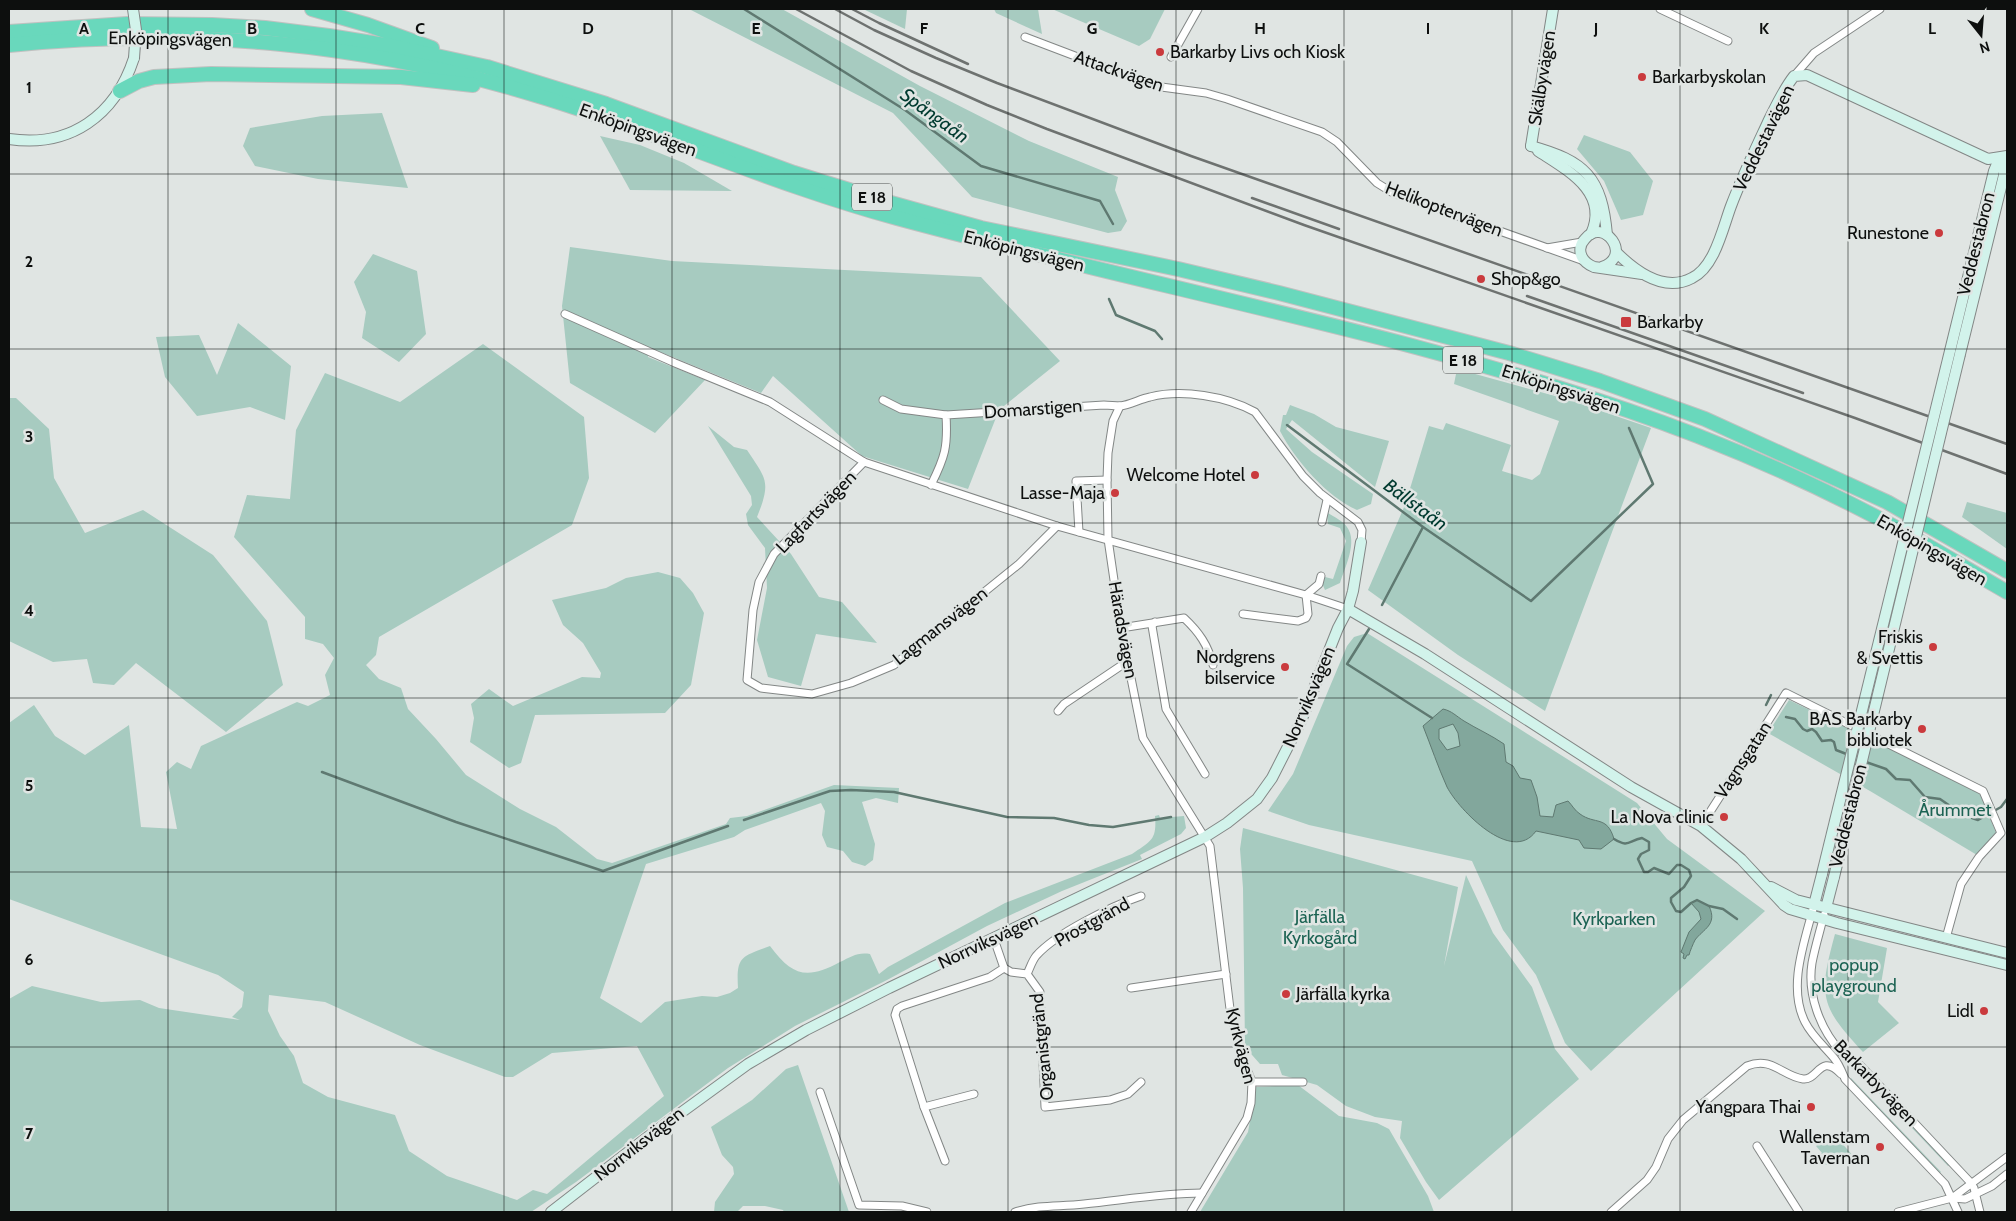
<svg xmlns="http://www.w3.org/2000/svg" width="2016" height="1221" font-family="Cabin,sans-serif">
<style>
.green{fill:#a7cbc0;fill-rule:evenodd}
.water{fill:#82a79c;stroke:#5f7971;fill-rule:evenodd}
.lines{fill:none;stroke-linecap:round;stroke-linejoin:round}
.stream{stroke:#5f7971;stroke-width:2.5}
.street-casing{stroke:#838786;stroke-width:9}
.secondary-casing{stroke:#838786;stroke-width:12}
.highway-casing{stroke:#c0c1c0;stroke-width:16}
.street{stroke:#fff;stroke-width:7}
.secondary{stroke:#d2f3eb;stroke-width:10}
.highway{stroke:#69d8bc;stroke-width:14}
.rail{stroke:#6e7270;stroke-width:2.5}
.secondary-bridge-casing{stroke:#838786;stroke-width:12;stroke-linecap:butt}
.secondary-bridge{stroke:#d2f3eb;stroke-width:10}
.grid{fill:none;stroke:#0d0f0e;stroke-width:1;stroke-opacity:0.55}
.poi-dot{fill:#ca3a3d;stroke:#e0e5e3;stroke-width:2}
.labels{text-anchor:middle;stroke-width:5;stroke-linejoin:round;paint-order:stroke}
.shield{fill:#e0e5e3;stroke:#4c4f4e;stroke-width:1}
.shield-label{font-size:16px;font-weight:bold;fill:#0d0f0e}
.street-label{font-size:18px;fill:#0d0f0e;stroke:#e0e5e3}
.poi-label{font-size:18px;fill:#0d0f0e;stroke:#e0e5e3;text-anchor:end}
.park-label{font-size:18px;fill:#1c6353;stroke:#e0e5e3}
.water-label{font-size:19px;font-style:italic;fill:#003a2f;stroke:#e0e5e3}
.grid-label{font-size:16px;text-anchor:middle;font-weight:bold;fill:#0d0f0e;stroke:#e0e5e3;stroke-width:5;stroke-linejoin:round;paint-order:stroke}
</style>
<rect width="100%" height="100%" fill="#e0e5e3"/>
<g class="green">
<polygon points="689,9 782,9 920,86 1029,141 1118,177 1115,190 1127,221 1121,231 1108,233 972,197 893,113"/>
<polygon points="863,9 907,9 905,29"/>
<polygon points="994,9 1038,9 1042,34 996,13"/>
<polygon points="1052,9 1165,9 1150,39 1139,46"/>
<polygon points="382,113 408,188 318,179 255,166 243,146 250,128 322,116"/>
<polygon points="1584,135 1630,152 1653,181 1643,215 1621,220 1604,181 1577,149"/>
<polygon points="600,136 640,145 684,163 732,191 630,190"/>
<polygon points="570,247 672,261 981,277 1060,361 999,410 968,489 862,456 773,376 761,393 648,347 648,357 705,380 655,433 570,383 562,306"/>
<polygon points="373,254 417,271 426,334 399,362 362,338 366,312 354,282"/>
<polygon points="238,323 291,366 285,420 250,407 197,416 165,377 156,337 199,335 217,375"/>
<path d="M 483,344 L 584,417 L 589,478 L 572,525 L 379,637 L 376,655 L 366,665 L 379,679 L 401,688 L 408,709 L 436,739 L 466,775 L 520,809 L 556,827 L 597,859 L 612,863 L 726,824 L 730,818 L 747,816 L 834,785 L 899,788 L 898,803 L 876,798 L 862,802 L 875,844 L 873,860 L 865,866 L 852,862 L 843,851 L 827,847 L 822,835 L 825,811 L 821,803 L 745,830 L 734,837 L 646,864 L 600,998 L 641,1023 L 665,1002 L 702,996 L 717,997 L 730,993 L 738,988 C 736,955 742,957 770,946 C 792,976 807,980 840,962 C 851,957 857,952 870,954 L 879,974 L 888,967 L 1005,903 L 1132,854 C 1151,841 1157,840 1155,816 L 1159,815 L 1160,818 L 1184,816 L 1186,828 L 1181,834 L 1140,855 L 1142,859 L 1062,891 L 987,926 L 887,980 L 795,1026 L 728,1068 L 576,1182 L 531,1212 L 9,1212 L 9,999 L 32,986 L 101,1002 L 140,1000 L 159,1008 L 240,1020 L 232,1017 L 242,1007 L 244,992 L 218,975 L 9,899 L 9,723 L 34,705 L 55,736 L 85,755 L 129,725 L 141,827 L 177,829 L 166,772 L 177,762 L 191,769 L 201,746 L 297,702 L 308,706 L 330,695 L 325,675 L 334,658 L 323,644 L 305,639 L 305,617 L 234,537 L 247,495 L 290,499 L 296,430 L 325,373 L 400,402 ZM 269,995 L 325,1002 L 420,1045 L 505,1077 L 513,1077 L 552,1053 L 637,1046 L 664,1096 L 547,1194 L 533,1190 L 517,1200 L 447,1176 L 409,1151 L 395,1115 L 328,1097 L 303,1083 L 294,1056 L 280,1036 L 268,1011 Z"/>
<polygon points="1457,369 1566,399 1651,428 1545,711 1458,655 1368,590 1405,505 1429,426 1443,430 1446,423 1511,445 1502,471 1532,480 1540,474 1559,421 1454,384"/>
<polygon points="9,398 16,398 49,429 54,478 85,533 143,510 213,555 267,621 283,685 226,732 136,663 114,685 93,683 87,659 53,662 9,641"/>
<path d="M 1290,405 L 1314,414 L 1336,427 L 1389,441 L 1375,487 L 1292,420 L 1286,429 L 1312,452 L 1373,494 L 1371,504 L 1357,510 C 1327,497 1295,460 1280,431 L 1283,415 L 1286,415 Z"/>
<path d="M 708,426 L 734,447 L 747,450 C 767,480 771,482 757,517 L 791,554 L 819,597 L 842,602 L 877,643 L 816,634 L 801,686 L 768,677 L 757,640 L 767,588 L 765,548 L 748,525 L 746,514 L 752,505 L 751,496 Z"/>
<polygon points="1967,502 2007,513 2007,549 1962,517"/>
<path d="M 1328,513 C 1334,517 1343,521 1347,527 C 1358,542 1345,567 1340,583 L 1325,590 L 1322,583 L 1325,577 L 1333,579 L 1346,541 L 1340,528 L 1328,524 L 1327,516 Z"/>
<polygon points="658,572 680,578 693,593 704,613 691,685 665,713 535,715 521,763 509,768 470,742 474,718 471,704 489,689 513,706 582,677 600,678 601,673 583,643 563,625 552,600 606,588 626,578"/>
<polygon points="1367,633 1637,803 1667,839 1765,911 1591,1071 1565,1043 1536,975 1503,930 1472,861 1309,825 1268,811 1293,774 1347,646 1354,637"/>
<polygon points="1789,700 1979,791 1997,835 1977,855 1870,791 1768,733"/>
<polygon points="1243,828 1458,887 1444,966 1466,875 1493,933 1532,987 1555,1049 1579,1079 1439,1200 1426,1182 1400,1138 1402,1121 1375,1117 1346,1106 1317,1085 1282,1075 1278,1064 1260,1064 1245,1047 1243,888 1240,849"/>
<path d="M 1835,934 L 1887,948 L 1878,1002 L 1899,1023 L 1863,1052 C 1820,1006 1818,996 1835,934 Z"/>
<polygon points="798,1065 849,1212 784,1212 783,1210 765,1206 743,1206 737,1212 714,1212 715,1202 734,1174 733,1167 722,1155 711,1127 752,1100 786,1069"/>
<polygon points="1861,1070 1950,1164 1948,1166 1859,1072"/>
<polygon points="1851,1078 1941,1172 1939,1174 1850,1080"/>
<polygon points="1298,1085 1339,1116 1377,1123 1389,1129 1428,1196 1434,1212 1200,1212 1248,1132 1256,1087"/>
<polygon points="1828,1136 1835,1144 1839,1140 1855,1158 1852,1160 1826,1165 1818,1156 1822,1153 1816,1146"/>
</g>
<g class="water">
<path d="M 1443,709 C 1452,711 1456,716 1464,721 C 1477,729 1491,735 1504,744 L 1506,762 L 1513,766 L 1520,778 L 1531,780 L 1537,797 L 1540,816 L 1553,817 L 1556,805 L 1568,801 C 1572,805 1575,811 1580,814 C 1595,825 1607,815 1614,839 L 1601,849 L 1584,848 L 1579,840 L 1536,831 C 1512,865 1459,810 1447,787 C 1438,767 1431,746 1423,726 ZM 1453,724 L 1458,733 L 1460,746 L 1447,750 L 1439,739 L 1439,729 Z"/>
<path d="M 1697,900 L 1709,906 C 1718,925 1703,929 1695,940 C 1693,944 1690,951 1689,955 L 1687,955 L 1685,959 L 1683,958 L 1684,954 L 1681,952 L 1689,932 L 1701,919 L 1699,912 L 1691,903 Z"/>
</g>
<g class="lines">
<g class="stream">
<polyline points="744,9 905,110 981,166 1100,201 1113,224"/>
<polyline points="1109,299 1116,315 1155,331 1162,339"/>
<polyline points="1287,425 1423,527 1531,601 1653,484 1629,428"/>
<polyline points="1382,605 1423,527"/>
<polyline points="1369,629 1347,664 1432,718"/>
<polyline points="1766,705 1771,695"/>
<polyline points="1786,717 1795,719 1803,729 1807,731 1812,729 1816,732 1822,741 1831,740 1834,742 1836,750 1849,755"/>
<polyline points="1866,762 1886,769 1896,779 1910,780 1925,797 1940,799 1953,808 1969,812 1972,818 1978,820 2001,807 2007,799"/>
<polyline points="322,772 456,822 603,871 728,826"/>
<polyline points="744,820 830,791 851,790 894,792 1007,817 1054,818 1089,825 1113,827 1171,817"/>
<path d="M 1614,839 C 1629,848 1628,841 1642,838 L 1649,842 L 1649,850 L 1641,854 L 1638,859 L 1644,872 L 1648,872 L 1654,868 L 1669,874 L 1677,865 L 1681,865 L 1689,870 L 1691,876 L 1684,887 L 1671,898 L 1671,902 L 1676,911 L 1681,912 L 1691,903 L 1697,900 L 1709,906 L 1723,909 L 1737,919"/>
</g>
<g class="street-casing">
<g id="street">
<polyline points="1660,9 1728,41"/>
<polyline points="1025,37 1154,86 1206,93 1227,99 1322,132 1337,142 1377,183 1393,193 1584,261"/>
<polyline points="1171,57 1198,9"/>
<polyline points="1794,76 1814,53 1880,9"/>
<polyline points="1547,248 1582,242"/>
<polyline points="565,314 675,363 770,402 864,462 1057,526 1306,595 1348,609"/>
<polyline points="883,400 901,409 946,415"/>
<polyline points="1120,406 1113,421 1108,453 1107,480 1108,539 1121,628 1143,738 1210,846 1230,1009 1240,1051 1252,1082 1251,1103 1247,1118 1191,1212"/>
<polyline points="864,462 774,554 759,582 753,610 747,680 761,688 812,694 851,683 894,665 1019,564 1057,526"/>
<path d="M 931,485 C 945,457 948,447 946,415 L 1104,405 C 1109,405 1115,406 1120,406 C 1130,405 1140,399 1150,397 C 1182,389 1226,396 1255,412 L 1303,476 L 1320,493 L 1358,522 L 1362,530 L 1361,542"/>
<polyline points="1322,522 1327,500"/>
<polyline points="1079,532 1076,481 1107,480"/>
<polyline points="1306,595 1319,584 1321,576"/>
<polyline points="1243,614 1298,621 1306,618 1308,614 1306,595"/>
<polyline points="1155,622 1152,626 1166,709 1205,774"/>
<path d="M 1121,628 L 1184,618 C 1199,632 1208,645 1213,665"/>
<polyline points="1058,711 1064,704 1128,661"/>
<polyline points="1701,826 1786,693 1983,791 2001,833 1979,857 1961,884 1946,938"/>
<path d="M 1814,905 C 1805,941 1787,986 1805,1022 C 1812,1036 1824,1046 1834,1058 C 1839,1064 1842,1072 1845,1079 L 1945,1184 L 1958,1212"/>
<path d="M 1824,915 C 1820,931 1815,947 1812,963 C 1807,994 1820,1029 1841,1052 C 1846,1057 1854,1061 1860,1065 L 1971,1183 L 1974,1188 L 1980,1212"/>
<polyline points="1004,968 1011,972 1027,974 1040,992 1045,1107 1110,1100 1128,1094 1141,1082"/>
<path d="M 1027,974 C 1030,968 1032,961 1036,956 C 1056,933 1112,906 1141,896"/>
<polyline points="1131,988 1226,974"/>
<polyline points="1252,1082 1303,1082"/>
<polyline points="820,1092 859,1205 902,1206 927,1212"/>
<polyline points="924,1107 974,1094"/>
<polyline points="1757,1146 1799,1212"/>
<polyline points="945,1161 924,1107 895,1015 897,1009 902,1006 990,977 1004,968 994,939"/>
<polyline points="1952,1198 2007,1157"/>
<path d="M 1015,1212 C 1042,1204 1058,1207 1084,1204 C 1123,1200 1163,1193 1202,1193"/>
<path d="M 1611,1212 L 1647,1180 L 1656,1167 L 1668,1139 L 1683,1120 L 1747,1066 C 1772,1056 1782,1076 1803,1079 C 1818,1081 1820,1052 1841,1074"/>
<polyline points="1898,1212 1952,1198 1965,1199 1992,1186 2007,1174"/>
</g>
</g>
<g class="secondary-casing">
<g id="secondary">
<path d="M 9,139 C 70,148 115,116 134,58"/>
<polyline points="1531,146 1553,9"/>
<path d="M 1531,146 C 1585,161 1602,177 1607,235"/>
<path d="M 1538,151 C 1567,170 1610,192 1591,234"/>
<path d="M 1616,252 C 1635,271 1664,293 1692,278 C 1715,267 1723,227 1731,206 C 1742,177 1755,150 1768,122 C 1776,106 1783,90 1794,76 L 1807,75 L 1988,159 L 2007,156"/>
<path d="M 1602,267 C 1634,256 1603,216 1585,239 C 1580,244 1579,251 1582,257 C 1585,263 1589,265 1594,267 L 1642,274"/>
<polyline points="1950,351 1994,171 1999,159"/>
<polyline points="1960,354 2004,175 2004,168 1999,159"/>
<polyline points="1348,609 1425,654 1631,787 1701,826 1741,859 1784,905 1790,909 1837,923 2007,965"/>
<polyline points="1771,887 1796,900 2007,953"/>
<polyline points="1814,905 1822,874"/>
<polyline points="1826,908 1834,877"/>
<polyline points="551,1212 649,1136 748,1064 806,1030 889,988 1205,837 1227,823 1257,799 1272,778 1301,721 1338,628 1348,609 1353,591 1361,542"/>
</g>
</g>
<g class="highway-casing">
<g id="highway">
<polyline points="312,9 368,25 432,48"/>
<polyline points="9,32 127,24 212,25 265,28 329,36 391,46 487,67 606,104 794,173 891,203 981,228 1178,269 1279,293 1509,353 1600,381 1705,419 1887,502 2007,571"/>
<path d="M 9,45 C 191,27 363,42 539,96 C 659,132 775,185 897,218 C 1063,263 1231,299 1397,342 C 1499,369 1600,398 1698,436 C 1757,459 1823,489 1880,519 C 1923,542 1965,568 2007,592"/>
<polyline points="120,91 139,81 154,77 211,74 401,77 473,85"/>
</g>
</g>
<use href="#street" class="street"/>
<use href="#secondary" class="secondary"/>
<use href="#highway" class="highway"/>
<g class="rail">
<polyline points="796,9 911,71 987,105 1047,129 1304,225 1855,418 2007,474"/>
<polyline points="835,9 874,30 936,58 997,83 1191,156 2007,444"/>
<polyline points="852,9 879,23 968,64"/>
<polyline points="1252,198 1339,229"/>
<polyline points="1527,296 1803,393"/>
</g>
<g class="secondary-bridge-casing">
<g id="secondary-bridge">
<polyline points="133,9 136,30 134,58"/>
<polyline points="1822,874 1950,351"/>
<polyline points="1834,877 1960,354"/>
</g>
</g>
<use href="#secondary-bridge" class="secondary-bridge"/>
</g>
<path class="grid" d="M 168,9 L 168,1212M 336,9 L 336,1212M 504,9 L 504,1212M 672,9 L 672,1212M 840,9 L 840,1212M 1008,9 L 1008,1212M 1176,9 L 1176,1212M 1344,9 L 1344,1212M 1512,9 L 1512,1212M 1680,9 L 1680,1212M 1848,9 L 1848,1212M 9,174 L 2007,174M 9,349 L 2007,349M 9,523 L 2007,523M 9,698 L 2007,698M 9,872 L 2007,872M 9,1047 L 2007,1047"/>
<g class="poi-dot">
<circle cx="1160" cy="52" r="5"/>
<circle cx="1642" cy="77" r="5"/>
<circle cx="1939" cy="233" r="5"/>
<circle cx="1481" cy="279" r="5"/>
<rect x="1620" y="316" width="12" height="12" rx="2.5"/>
<circle cx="1255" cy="475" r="5"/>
<circle cx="1115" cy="493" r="5"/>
<circle cx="1933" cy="647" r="5"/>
<circle cx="1285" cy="667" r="5"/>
<circle cx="1922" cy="729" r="5"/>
<circle cx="1724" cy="817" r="5"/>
<circle cx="1286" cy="994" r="5"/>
<circle cx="1984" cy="1011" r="5"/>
<circle cx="1811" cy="1107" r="5"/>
<circle cx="1880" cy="1147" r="5"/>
</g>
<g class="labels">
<g class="shield">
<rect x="852" y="183.5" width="40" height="27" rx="4"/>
<rect x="1443" y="346.5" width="40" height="27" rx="4"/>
</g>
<g class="shield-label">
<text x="872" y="203">E 18</text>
<text x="1463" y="366">E 18</text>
</g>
<g class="street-label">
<text transform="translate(170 39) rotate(1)" y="6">Enköpingsvägen</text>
<text transform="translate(1119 71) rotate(19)" y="6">Attackvägen</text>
<text transform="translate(1542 78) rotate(-81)" y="6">Skälbyvägen</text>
<text transform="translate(638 130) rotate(20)" y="6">Enköpingsvägen</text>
<text transform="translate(1764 138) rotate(-64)" y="6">Veddestavägen</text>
<text transform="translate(1444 209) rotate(21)" y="6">Helikoptervägen</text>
<text transform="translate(1976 244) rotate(-76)" y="6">Veddestabron</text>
<text transform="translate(1024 251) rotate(14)" y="6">Enköpingsvägen</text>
<text transform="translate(1561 389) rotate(18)" y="6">Enköpingsvägen</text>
<text transform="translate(1033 409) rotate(-4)" y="6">Domarstigen</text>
<text transform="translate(816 512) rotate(-46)" y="6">Lagfartsvägen</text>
<text transform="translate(1932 550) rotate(30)" y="6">Enköpingsvägen</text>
<text transform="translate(940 626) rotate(-38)" y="6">Lagmansvägen</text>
<text transform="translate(1123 630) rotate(80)" y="6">Häradsvägen</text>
<text transform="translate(1309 697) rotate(-67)" y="6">Norrviksvägen</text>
<text transform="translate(1743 760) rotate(-57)" y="6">Vagnsgatan</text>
<text transform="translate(1848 816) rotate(-76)" y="6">Veddestabron</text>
<text transform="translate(1092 922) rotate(-29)" y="6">Prostgränd</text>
<text transform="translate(988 941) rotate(-25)" y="6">Norrviksvägen</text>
<text transform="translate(1241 1046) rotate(76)" y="6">Kyrkvägen</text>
<text transform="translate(1042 1047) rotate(-96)" y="6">Organistgränd</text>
<text transform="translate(1876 1083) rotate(46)" y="6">Barkarbyvägen</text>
<text transform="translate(639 1144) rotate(-38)" y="6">Norrviksvägen</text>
</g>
<g class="poi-label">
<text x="1170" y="58" text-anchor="start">Barkarby Livs och Kiosk</text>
<text x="1652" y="83" text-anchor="start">Barkarbyskolan</text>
<text x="1929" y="239">Runestone</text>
<text x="1491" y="285" text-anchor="start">Shop&amp;go</text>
<text x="1637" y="328" text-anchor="start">Barkarby</text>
<text x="1245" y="481">Welcome Hotel</text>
<text x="1105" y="499">Lasse-Maja</text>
<text x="1923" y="643">Friskis<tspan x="1923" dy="21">&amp; Svettis</tspan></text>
<text x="1275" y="663">Nordgrens<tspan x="1275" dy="21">bilservice</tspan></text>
<text x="1912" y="725">BAS Barkarby<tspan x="1912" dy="21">bibliotek</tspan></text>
<text x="1714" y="823">La Nova clinic</text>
<text x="1296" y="1000" text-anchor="start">Järfälla kyrka</text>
<text x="1974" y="1017">Lidl</text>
<text x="1801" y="1113">Yangpara Thai</text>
<text x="1870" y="1143">Wallenstam<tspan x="1870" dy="21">Tavernan</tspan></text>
</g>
<g class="park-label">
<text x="1955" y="816">Årummet</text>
<text x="1320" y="923">Järfälla<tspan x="1320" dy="21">Kyrkogård</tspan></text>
<text x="1614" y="925">Kyrkparken</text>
<text x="1854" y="971">popup<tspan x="1854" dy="21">playground</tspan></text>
</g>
<g class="water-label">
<text transform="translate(935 115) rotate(36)" y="7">Spångaån</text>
<text transform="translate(1416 504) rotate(36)" y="7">Bällstaån</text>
</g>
</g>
<g class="grid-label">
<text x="84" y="34">A</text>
<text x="252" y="34">B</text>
<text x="420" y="34">C</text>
<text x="588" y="34">D</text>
<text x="756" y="34">E</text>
<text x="924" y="34">F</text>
<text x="1092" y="34">G</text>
<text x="1260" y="34">H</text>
<text x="1428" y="34">I</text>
<text x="1596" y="34">J</text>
<text x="1764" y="34">K</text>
<text x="1932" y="34">L</text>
<text x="29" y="93">1</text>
<text x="29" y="267">2</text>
<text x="29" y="442">3</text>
<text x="29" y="616">4</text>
<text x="29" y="791">5</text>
<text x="29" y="965">6</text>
<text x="29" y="1139">7</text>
</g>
<rect width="2016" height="1221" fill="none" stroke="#0d0f0e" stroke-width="20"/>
<g transform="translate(1981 35) rotate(163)" stroke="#e0e5e3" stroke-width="4" paint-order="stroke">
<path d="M0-4L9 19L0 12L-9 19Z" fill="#0d0f0e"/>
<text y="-8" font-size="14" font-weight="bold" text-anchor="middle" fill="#0d0f0e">N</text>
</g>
</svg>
